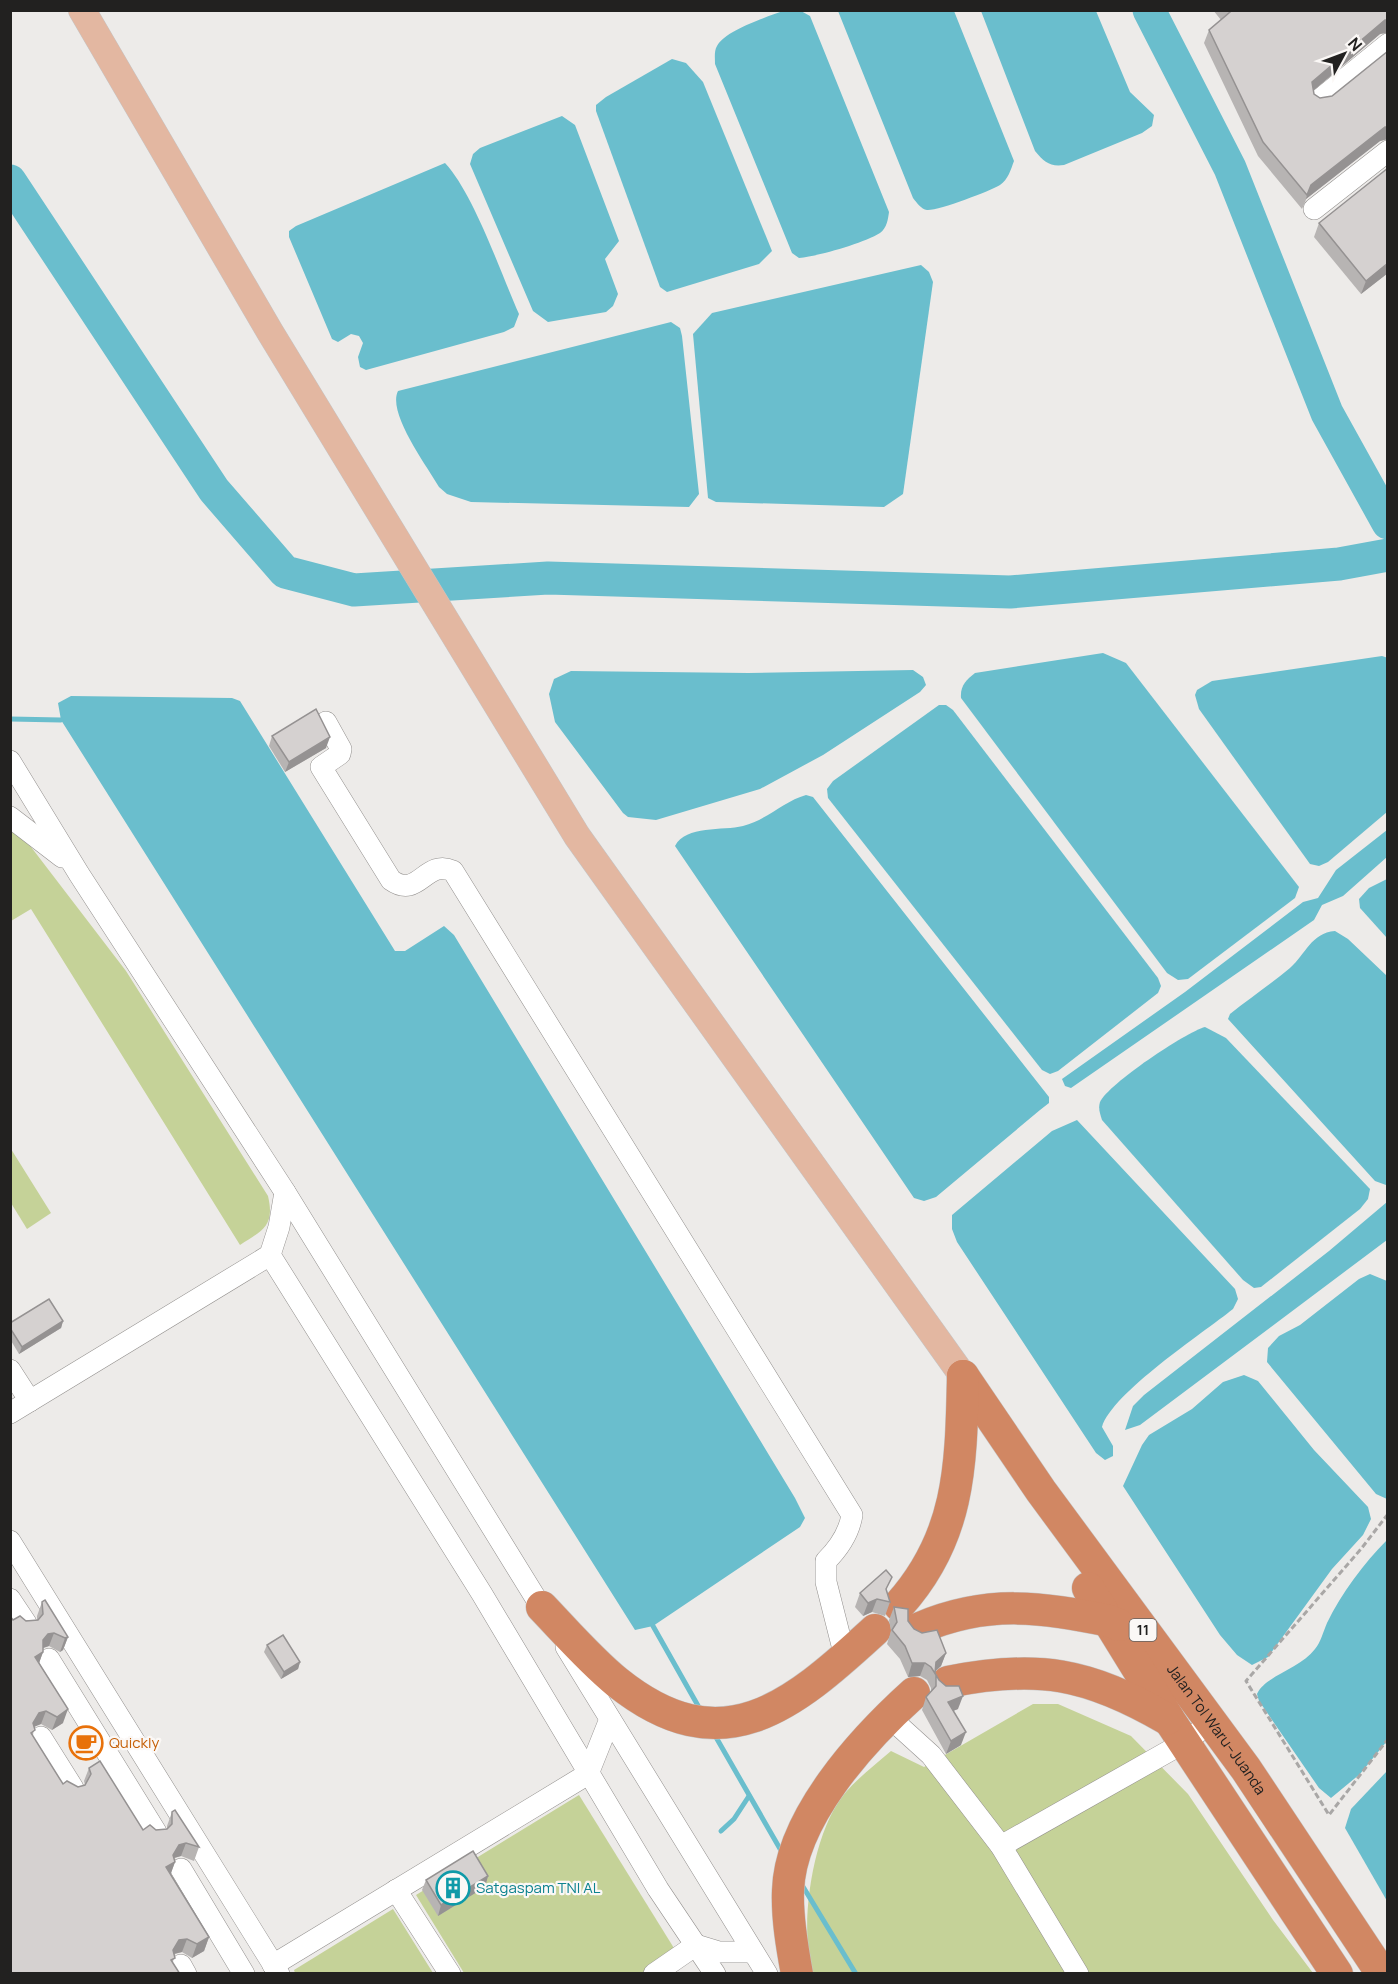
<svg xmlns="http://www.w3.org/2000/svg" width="1398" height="1984" font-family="Manrope,sans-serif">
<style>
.green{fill:#c5d298}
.water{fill:#6abecd}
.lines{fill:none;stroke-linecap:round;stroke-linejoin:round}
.stream{stroke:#6abecd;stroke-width:5}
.river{stroke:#6abecd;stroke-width:33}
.minor-casing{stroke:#93908e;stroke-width:22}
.major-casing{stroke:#c6c5c5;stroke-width:28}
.highway-casing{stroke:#c6c5c5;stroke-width:33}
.path{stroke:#a9a7a6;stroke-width:3;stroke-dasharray:6 3;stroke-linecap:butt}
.minor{stroke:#fff;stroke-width:21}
.major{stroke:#e3b7a1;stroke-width:27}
.highway{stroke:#d18763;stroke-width:32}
.wall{fill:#b7b4b3}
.shaded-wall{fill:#959292}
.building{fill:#d5d1d0;stroke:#959292;stroke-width:1.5}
.labels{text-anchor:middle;stroke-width:4.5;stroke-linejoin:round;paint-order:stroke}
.shield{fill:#fbf8f6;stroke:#636260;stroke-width:1.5}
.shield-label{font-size:14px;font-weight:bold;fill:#222120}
.street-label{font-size:15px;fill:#222120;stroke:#fbf8f6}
.food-label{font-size:15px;fill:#c56008;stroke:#fbf8f6;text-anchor:start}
.culture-label{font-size:15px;fill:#0d838f;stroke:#fbf8f6;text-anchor:start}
</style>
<rect width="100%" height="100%" fill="#edebe9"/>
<g class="green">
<path d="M 10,830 L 28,843 L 126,971 L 268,1196 C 275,1226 263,1230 240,1245 L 31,909 L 11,921 Z"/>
<polygon points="11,1149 51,1213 27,1229 11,1203"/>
<path d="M 1033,1704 L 1058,1704 L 1131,1736 L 1188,1794 L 1273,1920 L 1313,1973 L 813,1974 C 798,1926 813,1829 846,1792 C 859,1777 876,1764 891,1751 L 924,1767 Z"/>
<polygon points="579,1795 677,1953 643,1973 464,1973 416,1895"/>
<polygon points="393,1909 433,1973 295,1973 294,1970"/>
</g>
<g class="water">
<path d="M 783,11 L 801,11 L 810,16 L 889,212 C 888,219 887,228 880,233 C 864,243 819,256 799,258 L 792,253 L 715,64 C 715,58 714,51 717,46 C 725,30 767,17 783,11 Z"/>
<path d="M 838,11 L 954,11 L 1014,161 C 1011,169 1008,180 1000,185 C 990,191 938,211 927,210 C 921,209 917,203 913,198 Z"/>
<path d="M 981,11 L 1096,11 L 1130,92 L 1154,115 L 1152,126 L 1142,133 L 1064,165 C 1050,167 1044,162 1035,151 Z"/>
<polygon points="672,59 686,63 703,82 772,251 759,264 667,292 660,287 596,111 596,105 606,97"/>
<polygon points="562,116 575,125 619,241 605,259 618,294 613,306 606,312 548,322 533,311 470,164 473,154 480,148"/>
<path d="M 445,163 C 474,194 501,274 519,314 L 514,327 L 504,332 L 366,370 L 360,367 L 358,357 L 363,343 L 359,336 L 351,334 L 338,342 L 332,339 L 289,237 L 289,231 L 296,226 Z"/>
<polygon points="921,265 929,272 933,282 903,494 884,507 716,502 708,498 693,334 712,313"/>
<path d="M 671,322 L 680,328 L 682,336 L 699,494 L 689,507 L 471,502 L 447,494 L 439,487 C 427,466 387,413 398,391 Z"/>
<path d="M 1103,653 L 1126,663 L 1299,887 L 1295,898 L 1188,979 L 1178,980 L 1167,973 L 961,698 C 960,686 966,680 975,673 Z"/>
<polygon points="1382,656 1388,658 1387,812 1328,862 1319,866 1310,864 1199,709 1195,695 1197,690 1212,681"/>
<polygon points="913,670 923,677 926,685 920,692 823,755 760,789 656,820 628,817 623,813 555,722 549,694 554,679 571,671 748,673"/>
<polygon points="71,696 232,698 240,701 395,951 405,951 444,926 454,935 795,1498 805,1518 800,1527 653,1626 635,1630 61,720 58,703"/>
<polygon points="939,705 946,705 953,710 1158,978 1161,986 1158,993 1058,1071 1050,1074 1042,1070 828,798 827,789 833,781"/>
<path d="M 806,795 L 813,797 L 1049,1097 L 1049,1103 L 1040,1110 L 936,1197 L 924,1201 L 914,1198 L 675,846 C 686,825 723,831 743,826 C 767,820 784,801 806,795 Z"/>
<polygon points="1387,830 1387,857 1343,896 1322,905 1314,920 1071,1088 1065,1086 1062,1079 1185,992 1303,902 1318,898 1336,870"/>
<polygon points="1387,879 1388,879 1387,938 1360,908 1359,899 1369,888"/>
<path d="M 1335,931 L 1348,939 L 1387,976 L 1386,1185 L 1375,1181 L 1228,1019 L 1230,1014 C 1250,998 1271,984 1290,968 C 1306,954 1311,933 1335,931 Z"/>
<path d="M 1205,1027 L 1226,1038 L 1370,1189 L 1368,1199 L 1360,1209 L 1261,1287 L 1254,1288 L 1243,1280 L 1102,1120 C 1100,1114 1098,1108 1100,1102 C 1108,1084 1186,1032 1205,1027 Z"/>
<path d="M 1077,1120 L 1235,1289 L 1238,1299 L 1233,1309 C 1203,1333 1112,1393 1102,1427 L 1113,1446 L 1113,1456 L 1105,1460 L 1096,1453 L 957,1242 L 952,1229 L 952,1215 L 1052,1131 Z"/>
<polygon points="1387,1202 1387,1240 1140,1425 1125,1430 1133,1406 1144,1395 1329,1251"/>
<polygon points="1370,1274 1387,1281 1387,1499 1376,1494 1267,1362 1268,1348 1279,1336 1300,1325 1359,1279"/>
<polygon points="1244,1375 1258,1381 1314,1450 1368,1507 1371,1519 1363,1535 1332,1569 1268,1657 1252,1665 1237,1655 1220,1635 1123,1486 1142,1445 1149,1435 1192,1409 1223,1382"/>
<path d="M 1387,1540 L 1387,1741 L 1360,1774 L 1331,1798 L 1319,1788 L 1259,1701 L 1257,1694 C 1266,1675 1300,1669 1315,1649 C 1321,1642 1323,1632 1327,1623 C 1341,1594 1364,1563 1387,1540 Z"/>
<polygon points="1387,1771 1387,1901 1345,1828 1351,1809"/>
</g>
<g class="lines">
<g class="stream">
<polyline points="10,719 61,720"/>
<polyline points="653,1626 701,1711"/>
<polyline points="713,1732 783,1854"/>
<polyline points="721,1831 734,1819 749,1796"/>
<polyline points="802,1885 856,1974"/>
</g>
<g class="river">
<polyline points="1149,10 1230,168 1327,413 1388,523"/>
<polyline points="10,181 214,490 285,572 354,590 548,578 1010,592 1339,564 1388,555"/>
</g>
<g class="minor-casing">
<g id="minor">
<polyline points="1319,100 1388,44"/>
<polyline points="1314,209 1388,151"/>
<path d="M 326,722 L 341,749 L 340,754 L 321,767 L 391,880 C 419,900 425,858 453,871 L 852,1515 C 849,1533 839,1548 826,1561 L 826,1582 L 845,1657"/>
<polyline points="10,761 79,874 285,1192 548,1618"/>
<polyline points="10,817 62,857"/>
<polyline points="285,1192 279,1227 270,1255 482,1594 658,1889 715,1974"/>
<polyline points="10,1370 30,1401"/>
<polyline points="10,1413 270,1255"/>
<polyline points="10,1541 279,1974"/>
<polyline points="10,1599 26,1623"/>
<polyline points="566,1647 767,1974"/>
<polyline points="49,1659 156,1832"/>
<polyline points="888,1716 931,1755 1001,1846 1078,1974"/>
<polyline points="41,1737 73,1788"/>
<polyline points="1001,1846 1185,1742 1210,1723"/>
<polyline points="181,1869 244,1974"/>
<polyline points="396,1890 450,1974"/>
<polyline points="181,1965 186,1974"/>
<polyline points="273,1965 588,1774 610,1719"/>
<polyline points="654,1974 696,1945 719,1952 753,1952"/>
</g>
</g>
<g class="major-casing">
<polyline id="major" points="82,10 270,332 577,836 963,1376"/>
</g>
<g class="highway-casing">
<g id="highway">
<path id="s1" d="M 963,1376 L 1041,1491 L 1246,1769 L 1382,1974"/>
<polyline points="1088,1588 1170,1721 1337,1974"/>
<path d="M 899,1605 C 961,1536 961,1464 963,1376"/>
<path d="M 542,1607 C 566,1632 590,1660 617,1682 C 722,1766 791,1707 875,1630"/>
<path d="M 920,1628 C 988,1599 1040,1607 1110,1621 L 1119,1625"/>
<path d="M 948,1682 C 1038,1664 1088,1673 1167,1719"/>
<path d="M 797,1974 C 792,1947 787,1918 788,1891 C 790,1818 863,1739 914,1693"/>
</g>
</g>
<polyline class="path" points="1388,1514 1361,1549 1246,1681 1329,1815 1388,1739"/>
<use href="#minor" class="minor"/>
<use href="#major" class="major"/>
<use href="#highway" class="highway"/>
</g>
<g class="wall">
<polygon points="1213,10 1388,10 1380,34 1313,91 1314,94 1320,98 1332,96 1388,51 1388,139 1380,141 1306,199 1302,209 1258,156 1204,43 1209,30 1221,20"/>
<polygon points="1319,223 1388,273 1361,294 1314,237"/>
<polygon points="272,736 326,748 285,772 269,746"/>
<polygon points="63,1321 61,1328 19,1354 10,1339 10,1323"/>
<polygon points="887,1591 890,1602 885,1616 872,1612 863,1616 855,1607 860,1593"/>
<polygon points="42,1602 68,1637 63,1650 60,1652 49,1646 43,1648 43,1652 39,1663 63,1723 52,1730 41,1724 34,1726 33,1736 63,1784 78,1787 85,1785 84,1781 89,1768 143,1830 167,1829 167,1826 172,1812 199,1847 194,1861 181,1856 174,1858 175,1862 170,1875 209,1937 204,1951 192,1958 182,1952 174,1954 173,1963 10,1974 13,1620 37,1620 37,1616"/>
<polygon points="894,1607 908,1621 914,1629 946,1653 941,1666 935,1672 939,1680 958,1709 953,1711 961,1745 946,1754 922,1710 926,1697 931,1691 931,1688 927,1680 920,1676 908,1677 900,1659 887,1644 891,1631 889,1620"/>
<polygon points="267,1645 300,1662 298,1669 281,1679 264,1652"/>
<polygon points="488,1876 485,1887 438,1916 422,1890 426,1880"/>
</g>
<g class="shaded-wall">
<polygon points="1385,20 1388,20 1388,33 1380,34 1307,96 1312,82"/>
<polygon points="1385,127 1388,127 1388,139 1380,141 1306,199 1302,209 1311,185"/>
<polygon points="1388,263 1388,273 1361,294 1366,281"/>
<polygon points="330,737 326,748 285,772 289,762"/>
<polygon points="63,1321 61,1328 19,1354 22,1347"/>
<polygon points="877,1599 872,1612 863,1616 868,1603"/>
<polygon points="54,1633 49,1646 43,1648 43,1640 48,1634"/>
<polygon points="68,1637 63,1650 60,1652 65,1638"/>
<polygon points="43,1652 38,1666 35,1657"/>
<polygon points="946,1653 941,1666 934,1672 936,1662"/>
<polygon points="300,1662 298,1669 281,1679 284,1672"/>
<polygon points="912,1663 925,1663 920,1676 908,1677"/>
<polygon points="963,1696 958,1709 943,1715 948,1702"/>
<polygon points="68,1709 63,1723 52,1730 57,1717"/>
<polygon points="46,1711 41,1724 34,1727 33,1723 39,1713"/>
<polygon points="966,1732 961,1745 946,1754 951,1741"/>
<polygon points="186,1843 181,1856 174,1858 175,1862 170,1876 166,1867 179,1845"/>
<polygon points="488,1876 485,1887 438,1916 441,1905"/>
<polygon points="209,1937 204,1951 192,1958 197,1944"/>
<polygon points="187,1939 182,1952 174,1954 173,1950 179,1940"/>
</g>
<g class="building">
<polygon points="1229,10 1388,10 1388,20 1385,20 1312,82 1314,94 1320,98 1332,96 1388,51 1388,127 1385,127 1311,185 1307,195 1263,142 1209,30 1230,12"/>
<polygon points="1388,168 1388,263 1366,281 1319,223"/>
<polygon points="316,709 330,737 289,762 272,736"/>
<polygon points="49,1299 63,1321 22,1347 10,1328 10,1323"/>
<polygon points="886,1570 892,1577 886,1589 890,1602 877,1599 868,1603 860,1593"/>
<polygon points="45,1600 68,1637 65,1638 54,1633 48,1634 43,1640 43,1652 35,1657 68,1709 57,1717 46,1711 39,1713 33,1723 35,1730 31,1733 63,1784 67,1781 78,1787 85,1785 91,1774 89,1768 100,1761 143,1830 150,1825 156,1830 167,1829 172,1824 172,1812 175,1810 199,1847 186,1843 179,1845 173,1855 175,1862 166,1867 209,1937 197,1944 187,1939 179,1940 173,1950 175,1958 171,1960 180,1974 10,1974 10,1616 13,1620 20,1616 26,1621 38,1620 43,1614 42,1602"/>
<polygon points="894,1607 908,1609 908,1621 914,1629 922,1633 937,1630 946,1653 936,1662 935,1673 939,1680 946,1686 959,1686 963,1696 948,1702 966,1732 951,1741 926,1697 936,1686 936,1675 931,1667 925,1663 912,1663 905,1646 892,1630 897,1622"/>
<polygon points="283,1635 300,1662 284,1672 267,1645"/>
<polygon points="473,1851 488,1876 441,1905 426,1880"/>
</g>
<defs>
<g id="cafe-ring" transform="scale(1.725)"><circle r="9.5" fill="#fbf8f6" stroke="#e8710a" stroke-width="1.5"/><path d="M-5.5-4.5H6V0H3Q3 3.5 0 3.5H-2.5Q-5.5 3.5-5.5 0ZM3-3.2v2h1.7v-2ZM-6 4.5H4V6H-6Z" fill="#e8710a"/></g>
<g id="building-ring" transform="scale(1.725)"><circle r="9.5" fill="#fbf8f6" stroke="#0f9aa8" stroke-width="1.5"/><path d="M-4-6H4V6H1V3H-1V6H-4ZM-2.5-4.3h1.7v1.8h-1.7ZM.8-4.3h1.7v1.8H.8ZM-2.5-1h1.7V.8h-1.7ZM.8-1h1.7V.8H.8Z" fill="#0f9aa8"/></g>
</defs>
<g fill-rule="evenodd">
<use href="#cafe-ring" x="86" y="1743"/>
<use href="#building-ring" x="453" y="1888"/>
</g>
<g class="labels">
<rect class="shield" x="1129.5" y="1619" width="27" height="22" rx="4.5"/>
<g class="shield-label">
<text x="1143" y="1635">11</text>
</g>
<g class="street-label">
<text dy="5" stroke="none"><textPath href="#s1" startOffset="435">Jalan Tol Waru–Juanda</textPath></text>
</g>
<g class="food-label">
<text x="109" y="1748">Quickly</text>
</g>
<g class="culture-label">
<text x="476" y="1893">Satgaspam TNI AL</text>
</g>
</g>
<rect width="1398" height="1984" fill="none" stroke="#222120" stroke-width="24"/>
<g transform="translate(1344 54) rotate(49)" stroke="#fbf8f6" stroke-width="4.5" paint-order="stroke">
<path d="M0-4.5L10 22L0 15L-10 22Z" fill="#222120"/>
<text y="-9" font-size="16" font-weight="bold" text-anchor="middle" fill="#222120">N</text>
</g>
</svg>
